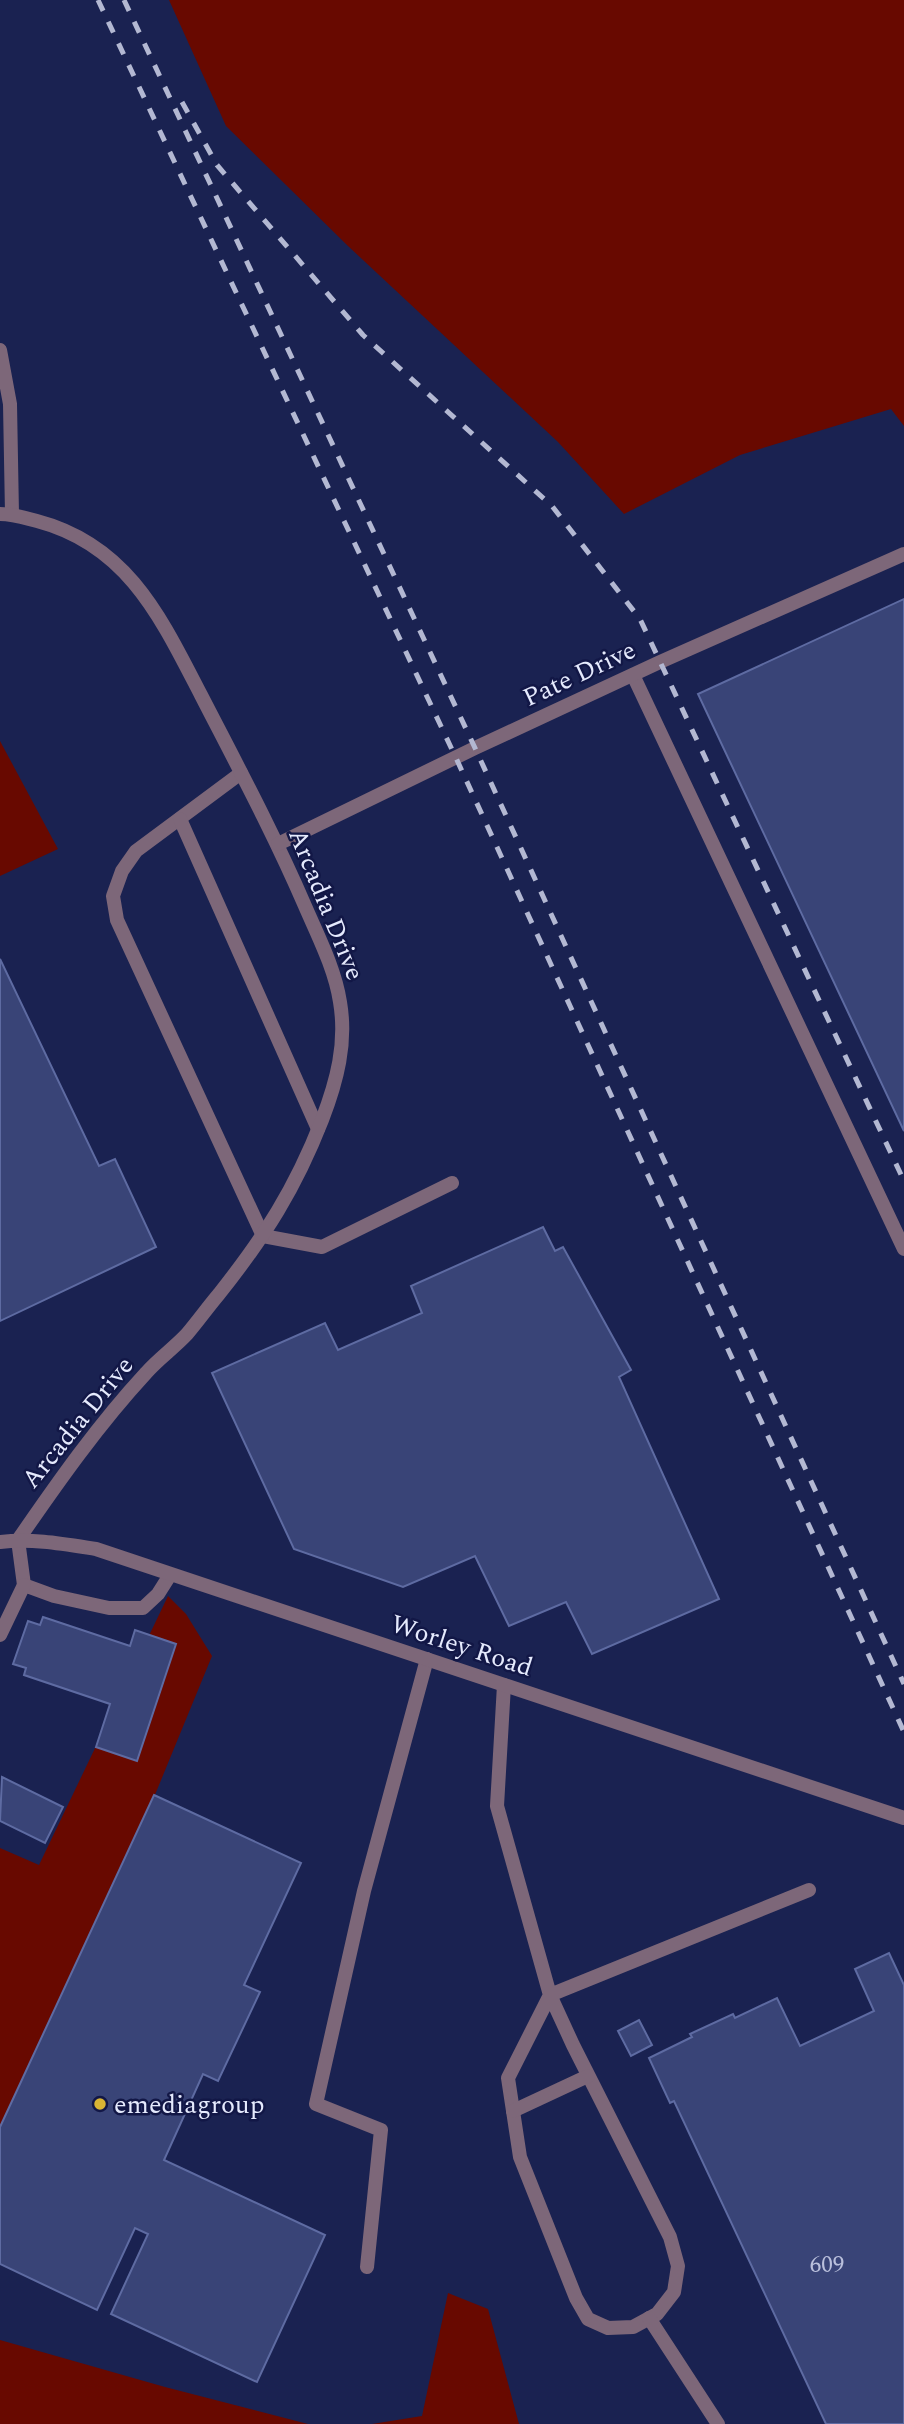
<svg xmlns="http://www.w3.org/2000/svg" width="904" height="2424" font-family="Spectral,serif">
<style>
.green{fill:#680900}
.building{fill:#394477;stroke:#5e6ba2;stroke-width:2}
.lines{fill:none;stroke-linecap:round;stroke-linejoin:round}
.service{stroke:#7d6779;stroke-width:14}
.minor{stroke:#7d6779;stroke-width:14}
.rail{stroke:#b3b8d2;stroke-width:5;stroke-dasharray:12 12;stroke-linecap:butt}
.poi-dot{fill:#d8b434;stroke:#121746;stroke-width:2.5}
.labels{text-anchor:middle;stroke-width:5;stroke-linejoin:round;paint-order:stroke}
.number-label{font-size:23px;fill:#bac0dc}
.street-label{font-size:26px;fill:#e5eafd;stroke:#121746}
.poi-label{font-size:26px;fill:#e5eafd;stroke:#121746;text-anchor:start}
</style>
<rect width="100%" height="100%" fill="#1a2251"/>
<g class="green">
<polygon points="169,0 904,0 904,426 891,409 740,455 624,514 558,442 348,246 226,126"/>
<polygon points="0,741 58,849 0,876"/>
<polygon points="168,1596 186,1614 212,1656 0,2172 0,1848 39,1865"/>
<polygon points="448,2293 488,2309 519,2424 372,2424 422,2416"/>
<polygon points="0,2340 165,2387 308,2424 0,2424"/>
</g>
<g class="building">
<polygon points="904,599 904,1131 698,694"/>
<polygon points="0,959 99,1166 115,1159 156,1247 0,1321"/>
<polygon points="543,1227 555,1251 563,1247 631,1370 619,1377 719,1599 592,1654 566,1602 509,1626 475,1556 403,1587 294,1549 212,1373 325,1323 338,1350 422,1313 411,1286"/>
<polygon points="43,1617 130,1646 135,1630 176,1644 137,1761 96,1747 110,1704 24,1675 26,1668 13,1664 28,1621 40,1625"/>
<polygon points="2,1777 63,1807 45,1843 0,1821"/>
<polygon points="154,1795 301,1863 244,1985 260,1992 218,2081 203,2074 164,2160 325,2235 257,2382 111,2314 148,2234 135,2228 97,2310 0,2264 0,2127"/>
<polygon points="889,1953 904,1985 904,2424 826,2424 674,2101 670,2103 649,2058 692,2037 690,2034 733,2014 735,2018 777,1998 800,2046 874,2011 855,1969"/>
<polygon points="639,2020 652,2045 631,2056 618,2031"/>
</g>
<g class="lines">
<g class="service">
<polyline points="0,350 10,404 12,514"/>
<polyline points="633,675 904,1249"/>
<polyline points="241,773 136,851 122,871 113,896 117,920 263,1236 322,1247 452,1183"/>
<polyline points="180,819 318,1129"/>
<polyline points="18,1540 24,1585 54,1596 109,1608 143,1608 158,1594 170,1575"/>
<polyline points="0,1635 24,1585"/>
<polyline points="504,1685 497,1806 550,1995 573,2045 670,2237 678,2266 674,2292 657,2314 633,2327 608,2328 588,2319 576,2298 520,2157 508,2078 550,1995 809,1890"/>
<polyline points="513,2111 588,2076"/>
<polyline points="367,2267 381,2130 316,2104 364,1891 427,1659"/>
<polyline points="649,2318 718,2424"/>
</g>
<g class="minor">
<path d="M 0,514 C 13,514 25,518 37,521 C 128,545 161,618 201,695 C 237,765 274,834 305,906 C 318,936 335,969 340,1002 C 347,1043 337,1081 322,1120 C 295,1189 265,1236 219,1294 C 208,1307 198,1321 187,1334 C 174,1348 158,1359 146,1373 C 98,1425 58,1482 18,1540"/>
<polyline points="278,844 475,748 660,662 904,554"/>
<path d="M 0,1542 C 32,1538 64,1544 96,1549 L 904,1818"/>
</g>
<g class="rail">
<polyline points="98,0 456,758 904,1732"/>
<polyline points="124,0 475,748 904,1684"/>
<polyline points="182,102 217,165 363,335 552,506 640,619 904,1181"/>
</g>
</g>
<circle class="poi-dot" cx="100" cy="2104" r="7"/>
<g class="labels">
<g class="number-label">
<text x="827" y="2272">609</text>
</g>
<g class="street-label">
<text transform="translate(579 673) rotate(-25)" y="9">Pate Drive</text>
<text transform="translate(327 904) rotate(68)" y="9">Arcadia Drive</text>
<text transform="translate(77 1422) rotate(-51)" y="9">Arcadia Drive</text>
<text transform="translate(462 1645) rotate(18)" y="9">Worley Road</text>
</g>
<g class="poi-label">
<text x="114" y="2113">emediagroup</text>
</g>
</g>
</svg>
